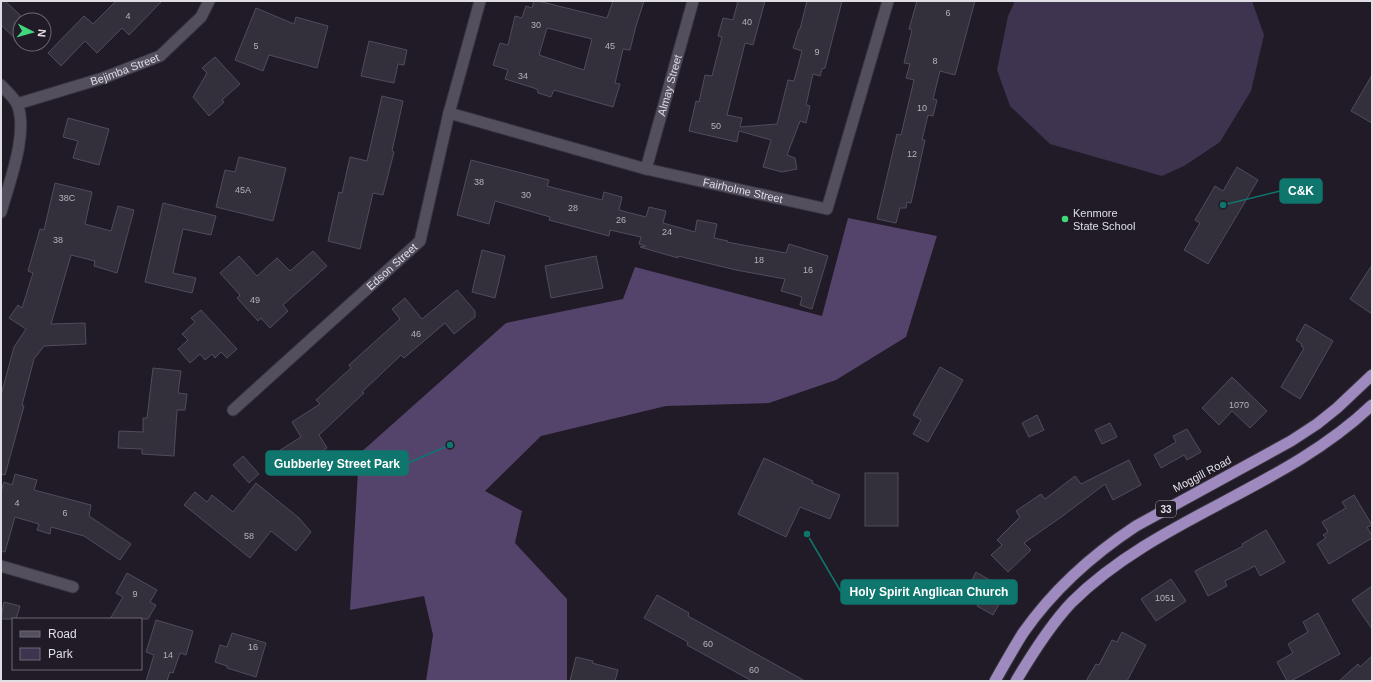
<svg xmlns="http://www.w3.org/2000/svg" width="1373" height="682" font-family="Arial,sans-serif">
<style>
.green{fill:#3f344f}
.forest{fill:#54446b}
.building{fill:#332f3b;stroke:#514c59;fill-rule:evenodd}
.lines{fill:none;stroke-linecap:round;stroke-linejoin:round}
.minor-casing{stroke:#39353f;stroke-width:13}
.trunk-casing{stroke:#39353f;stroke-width:13}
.minor{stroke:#544f5d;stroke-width:11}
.trunk{stroke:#9e8abe;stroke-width:11}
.poi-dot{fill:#41d77c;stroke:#201b27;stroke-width:1.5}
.labels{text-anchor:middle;stroke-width:3;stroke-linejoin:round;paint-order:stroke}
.number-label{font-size:9px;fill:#b5b2ba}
.shield{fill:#201b27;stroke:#a6a3ac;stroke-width:1}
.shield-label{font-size:10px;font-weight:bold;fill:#e0dde5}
.street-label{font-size:11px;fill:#e0dde5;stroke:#201b27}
.poi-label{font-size:11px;fill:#e0dde5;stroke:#201b27;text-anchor:start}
.leader{fill:none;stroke:#0f766e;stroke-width:1.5}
.callout-dot{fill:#0f766e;stroke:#201b27;stroke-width:1.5}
.callout{fill:#0f766e;stroke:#0f766e;stroke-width:1.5}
.callout-label{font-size:12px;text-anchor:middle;font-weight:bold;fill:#fff}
</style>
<rect width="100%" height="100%" fill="#201b27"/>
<polygon class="green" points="1015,1 1252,1 1264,35 1251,91 1220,142 1184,166 1162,176 1050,144 1010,106 997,70 1008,16"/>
<polygon class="forest" points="848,218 937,236 906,337 836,380 769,403 666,406 541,436 485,491 522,511 515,543 567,599 567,681 426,681 433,635 424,596 350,610 359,454 506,323 623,299 635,267 822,316"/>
<g class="building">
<polygon points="1,1 5,1 20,15 20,43 1,25"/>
<polygon points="116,1 162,1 129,35 122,28 97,53 85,41 61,66 48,53 84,16 93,24"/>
<path d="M 534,1 L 538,1 L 607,18 L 613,1 L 644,1 L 636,26 L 630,50 L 623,49 L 615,83 L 620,84 L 613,107 L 554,90 L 551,97 L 538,93 L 537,89 L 505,79 L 508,70 L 493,65 L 500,43 L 508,45 L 515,16 L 522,18 L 526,6 L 532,8 ZM 547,28 L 592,39 L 584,70 L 539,55 Z"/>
<polygon points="738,1 765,1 753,45 745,43 727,115 742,118 740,127 777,124 788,80 794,81 802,51 793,48 799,29 800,29 807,1 842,1 825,68 822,69 820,76 813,74 806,105 810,106 806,123 800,121 787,155 795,158 797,169 782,172 763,167 771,140 739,131 737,142 689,131 696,101 699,102 705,75 712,76 722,37 718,36 723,18 733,20"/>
<polygon points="917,1 975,1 955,75 940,71 933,99 937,100 933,116 928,115 922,140 925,140 911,203 907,202 906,208 900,208 896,223 877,219 897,134 901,135 914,80 906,78 910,64 904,63 912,30 909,29"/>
<polygon points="256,8 294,24 296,17 328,26 317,68 269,55 263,71 235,60"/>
<polygon points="369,41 407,50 404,65 398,64 394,83 361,76"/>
<polygon points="215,57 240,84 222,100 224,102 209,116 193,97 207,73 202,68"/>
<polygon points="1372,75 1372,123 1351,111"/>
<polygon points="382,96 403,101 392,151 394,152 383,195 373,193 360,249 328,241 339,192 342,193 350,157 367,161"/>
<polygon points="68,118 109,129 99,165 73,158 78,141 63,137"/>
<polygon points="239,157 286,168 273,221 216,207 225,170 235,172"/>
<polygon points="471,160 549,180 547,186 602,200 604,192 622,197 619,210 646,217 649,207 666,211 663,223 695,232 697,220 717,224 714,238 728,241 727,242 786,253 789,244 828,256 812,309 800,305 802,297 781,291 785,279 736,270 678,256 678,258 640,247 646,246 639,244 641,237 610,230 609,236 549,220 550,217 495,201 489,224 457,215"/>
<polygon points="1237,167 1258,180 1208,264 1184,250 1200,223 1195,220 1215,186 1223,191"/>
<polygon points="55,183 92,192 85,224 111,231 118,206 134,210 117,273 94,266 95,261 71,255 51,324 85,323 86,344 44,346 34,359 22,405 24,406 5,475 1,474 1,395 14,347 26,329 9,318 18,305 22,308 33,273 28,271 40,229 44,230"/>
<polygon points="163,203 216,216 211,235 183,229 173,273 196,278 192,293 145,282"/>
<polygon points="482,250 505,256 495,298 472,292"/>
<polygon points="313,251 327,266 283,305 288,311 270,328 261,318 258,321 237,298 240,295 220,273 239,256 257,276 277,258 290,271"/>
<polygon points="596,256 603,288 551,298 545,266"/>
<polygon points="1372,265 1372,314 1350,299"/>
<polygon points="457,290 475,311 475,317 454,334 445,323 404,358 401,355 362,392 364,393 319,435 327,448 287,474 274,454 301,437 292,422 320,404 316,400 351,368 349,365 400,319 392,309 405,298 422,319"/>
<polygon points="201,310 237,349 227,358 221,352 215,358 212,354 205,360 200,354 190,363 178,349 188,340 182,334 195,322 191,318"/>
<polygon points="1305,324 1333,341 1300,399 1281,387 1304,348 1301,346 1302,344 1296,340"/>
<polygon points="940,367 963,380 928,442 913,434 921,420 913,415"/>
<polygon points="153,368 181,371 178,393 187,394 185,410 177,410 174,456 142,454 142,449 118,448 119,431 143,432 143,418 147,418"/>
<polygon points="1232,377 1267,411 1250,428 1232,411 1219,425 1202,408"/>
<polygon points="1037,415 1044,430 1029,437 1022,423"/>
<polygon points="1110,423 1117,437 1102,444 1095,430"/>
<polygon points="1187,429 1201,452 1187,460 1184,455 1161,468 1154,455 1176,442 1173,436"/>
<polygon points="243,456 259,474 249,483 233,465"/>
<polygon points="764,458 813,481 812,483 840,495 830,519 800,507 786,537 738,514"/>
<polygon points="1129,460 1141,485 1113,500 1105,484 1064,515 1024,543 1031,550 1008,572 991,555 1002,545 997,540 1020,517 1016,511 1041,494 1045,499 1075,476 1081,484"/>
<rect x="865" y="473" width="33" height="53"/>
<polygon points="15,474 37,480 34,490 91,505 89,516 131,544 120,560 84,536 51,527 50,534 37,530 39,524 15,517 5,552 1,551 1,492 4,482 12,485"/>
<polygon points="256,483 299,518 311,532 296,551 271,531 250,558 184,505 195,492 207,502 212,495 233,512"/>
<polygon points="1354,495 1372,525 1367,527 1372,536 1372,538 1329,564 1317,544 1326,538 1323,535 1328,532 1322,522 1346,508 1342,502"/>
<polygon points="1266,530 1285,562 1260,576 1255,566 1225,581 1227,586 1208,596 1195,571 1243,546 1242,544"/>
<polygon points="976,572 1007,590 993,615 977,606 984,592 970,584"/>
<polygon points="127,573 157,590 150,602 156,605 148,619 110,619 123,597 116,593"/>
<polygon points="1171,579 1186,601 1156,621 1141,599"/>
<polygon points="1372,586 1372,629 1352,600"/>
<polygon points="657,595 689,613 688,616 805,681 752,681 687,645 688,642 644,618"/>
<polygon points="4,602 20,606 16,619 1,619"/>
<polygon points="1318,613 1340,654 1291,681 1287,681 1277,662 1293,653 1288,644 1308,632 1303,622"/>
<polygon points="156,620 193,631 186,655 180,653 173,673 170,672 167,681 146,681 154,655 146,652"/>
<polygon points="1122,632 1146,645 1127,681 1086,681 1096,664 1099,665 1112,640 1117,642"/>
<polygon points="232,633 266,643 256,677 227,668 227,666 215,662 220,645 227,647"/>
<polygon points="1372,656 1372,681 1339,681 1358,664 1360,667"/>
<polygon points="576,657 593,661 592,663 618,670 615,681 570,681"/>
</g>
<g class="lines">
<g class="minor-casing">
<g id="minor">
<path d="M 1,85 C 6,91 14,97 17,104 C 29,132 9,183 1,212"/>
<path id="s1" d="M 17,104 L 103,78 L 160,56 L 201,17 L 209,1"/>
<path id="s2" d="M 449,113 L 646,169 L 827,209 L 888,1"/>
<path id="s3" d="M 646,169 L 693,1"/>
<path id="s4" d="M 233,410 L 420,241 L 449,113 L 480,1"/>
<polyline points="1,566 73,587"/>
</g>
</g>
<g class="trunk-casing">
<g id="trunk">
<path d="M 995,681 C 1004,665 1013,649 1023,633 C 1053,590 1092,555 1136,526 L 1291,441 L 1317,424 L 1337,408 L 1372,375"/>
<path d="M 1016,681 C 1032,654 1050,625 1072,602 C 1158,517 1284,489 1372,405"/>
</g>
</g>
<use href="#minor" class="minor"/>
<use href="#trunk" class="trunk"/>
</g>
<circle class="poi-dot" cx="1065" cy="219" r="4"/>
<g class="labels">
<g class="number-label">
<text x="948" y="16">6</text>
<text x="128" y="19">4</text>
<text x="747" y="25">40</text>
<text x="536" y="28">30</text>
<text x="256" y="49">5</text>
<text x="610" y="49">45</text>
<text x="817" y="55">9</text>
<text x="935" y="64">8</text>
<text x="523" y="79">34</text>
<text x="922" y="111">10</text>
<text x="716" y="129">50</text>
<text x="912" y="157">12</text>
<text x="479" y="185">38</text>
<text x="243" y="193">45A</text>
<text x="526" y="198">30</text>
<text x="67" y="201">38C</text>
<text x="573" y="211">28</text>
<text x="621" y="223">26</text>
<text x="667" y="235">24</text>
<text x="58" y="243">38</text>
<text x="759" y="263">18</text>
<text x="808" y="273">16</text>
<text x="255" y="303">49</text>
<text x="416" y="337">46</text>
<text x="1239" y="408">1070</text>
<text x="17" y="506">4</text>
<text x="65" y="516">6</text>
<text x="249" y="539">58</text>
<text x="135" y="597">9</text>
<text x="1165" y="601">1051</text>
<text x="708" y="647">60</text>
<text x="253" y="650">16</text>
<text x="168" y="658">14</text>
<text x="754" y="673">60</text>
</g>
<rect class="shield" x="1156" y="501" width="20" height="16" rx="3"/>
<g class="shield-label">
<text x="1166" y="513">33</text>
</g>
<g class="street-label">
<text dy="4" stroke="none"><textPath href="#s1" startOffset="113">Bejimba Street</textPath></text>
<text dy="4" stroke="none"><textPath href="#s3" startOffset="87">Almay Street</textPath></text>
<text dy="4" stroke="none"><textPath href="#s2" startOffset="304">Fairholme Street</textPath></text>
<text dy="4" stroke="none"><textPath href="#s4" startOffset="214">Edson Street</textPath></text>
<text transform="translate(1202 474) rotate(-28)" y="4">Moggill Road</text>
</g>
<g class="poi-label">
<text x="1073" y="217">Kenmore<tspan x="1073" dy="13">State School</tspan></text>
</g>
</g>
<path class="leader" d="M1223 205L1280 191M450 445L408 463M807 534L841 592"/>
<g class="callout-dot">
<circle cx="1223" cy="205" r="4"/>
<circle cx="450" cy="445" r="4"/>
<circle cx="807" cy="534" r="4"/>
</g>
<g class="callout">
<rect x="1280" y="179" width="42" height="24" rx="4"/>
<rect x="266" y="451" width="142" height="24" rx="4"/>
<rect x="841" y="580" width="176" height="24" rx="4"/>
</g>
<g class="callout-label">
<text x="1301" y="195">C&amp;K</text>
<text x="337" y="468">Gubberley Street Park</text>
<text x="929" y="596">Holy Spirit Anglican Church</text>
</g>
<rect width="1373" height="682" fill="none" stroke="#e0dde5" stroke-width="4"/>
<rect x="12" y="618" width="130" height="52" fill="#201b27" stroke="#6d6973"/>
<rect x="20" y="631" width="20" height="6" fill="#544f5d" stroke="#6d6973"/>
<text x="48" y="638" font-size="12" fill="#e0dde5">Road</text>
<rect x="20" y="648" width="20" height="12" fill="#3f344f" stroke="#6d6973"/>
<text x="48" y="658" font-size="12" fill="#e0dde5">Park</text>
<g transform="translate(32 32) rotate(96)"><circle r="19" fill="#201b27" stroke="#6d6973"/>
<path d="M0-3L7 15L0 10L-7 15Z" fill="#41d77c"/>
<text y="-6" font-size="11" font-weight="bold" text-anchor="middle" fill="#e0dde5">N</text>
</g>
</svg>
